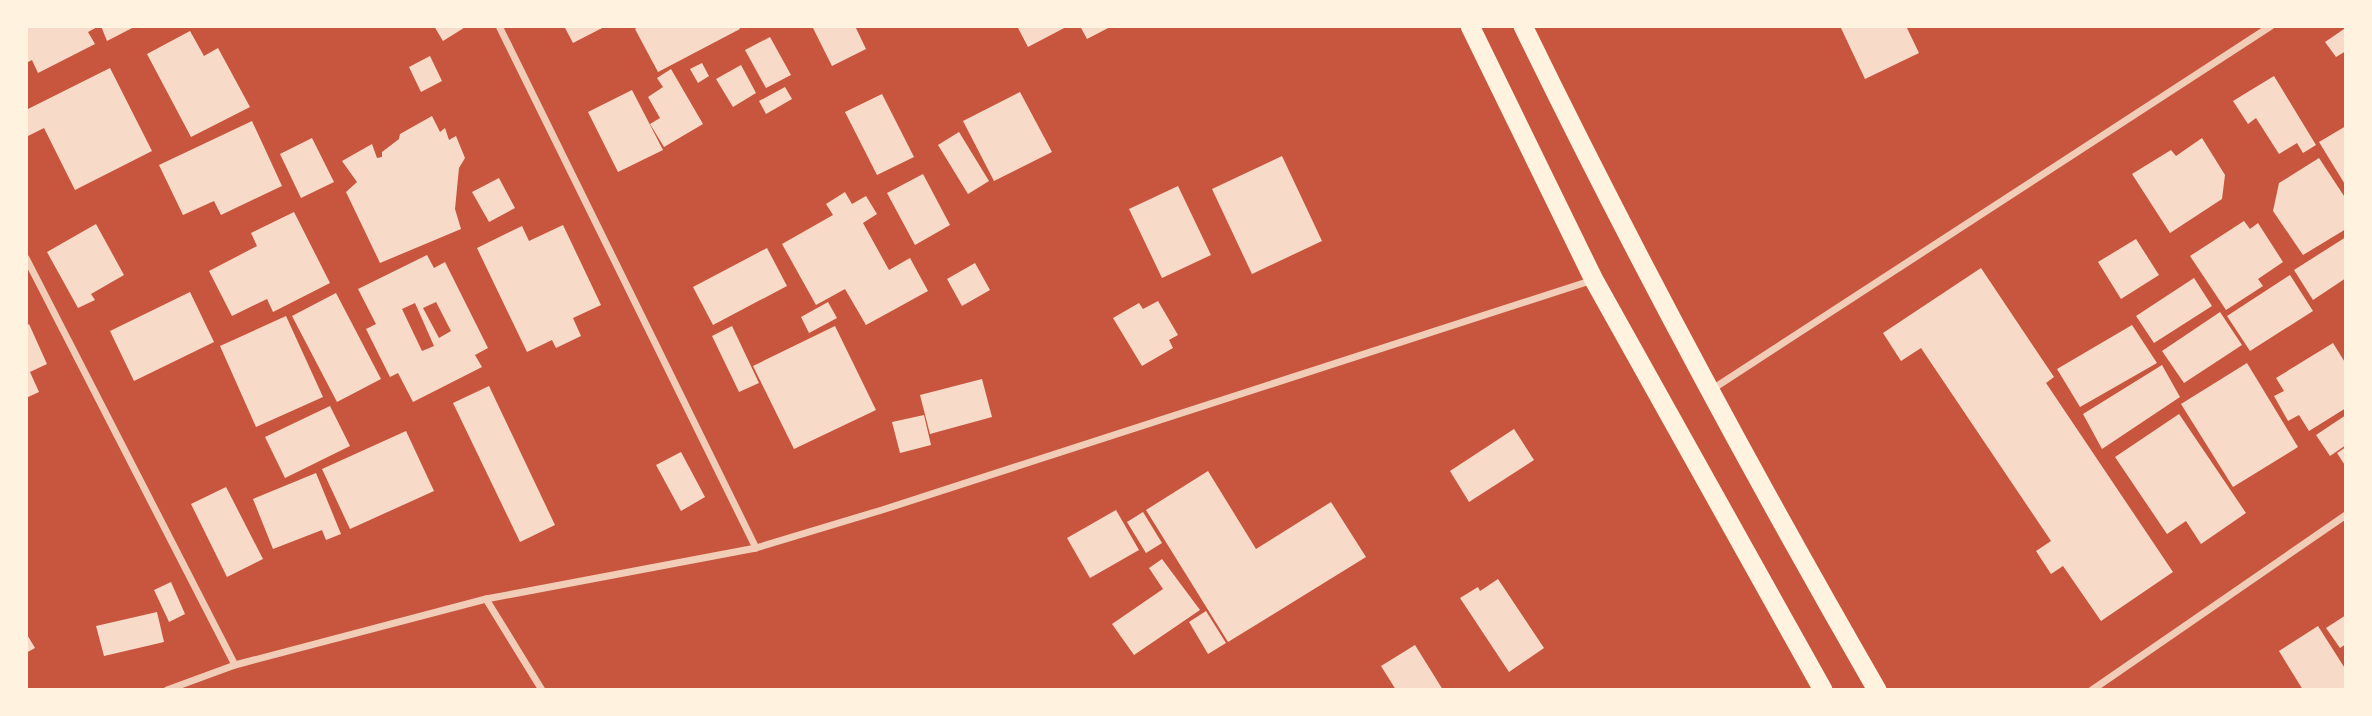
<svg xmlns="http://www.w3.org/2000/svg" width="2372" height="716" font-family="'Fira Sans Condensed',sans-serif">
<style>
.building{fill:#f7dbc8;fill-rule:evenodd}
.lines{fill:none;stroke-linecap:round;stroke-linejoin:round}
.minor{stroke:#f1ccb7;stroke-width:7}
.trunk{stroke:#fff3e0;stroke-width:19}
</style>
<rect width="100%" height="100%" fill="#c8553d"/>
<g class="building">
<polygon points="31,26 99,26 88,32 95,44 38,73 32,60 26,63 26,29"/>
<polygon points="101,26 136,26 107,41"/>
<polygon points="434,26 467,26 443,41"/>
<polygon points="564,26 606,26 573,43"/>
<polygon points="640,26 738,26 740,29 658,72 635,29"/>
<polygon points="812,26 855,26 866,49 832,66"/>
<polygon points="1017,26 1068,26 1028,47"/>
<polygon points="1080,26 1112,26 1087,39"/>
<polygon points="1840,26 1906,26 1919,53 1865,79"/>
<polygon points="2344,29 2346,51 2336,57 2325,42"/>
<polygon points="190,31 204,56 218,48 250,107 191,137 147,54"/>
<polygon points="770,37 791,75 766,88 745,50"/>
<polygon points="430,56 442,81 421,92 409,67"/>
<polygon points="702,63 709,76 698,83 690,69"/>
<polygon points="741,65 756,93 733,107 716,79"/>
<polygon points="110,68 152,151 75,190 44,128 26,137 26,110"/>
<polygon points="671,69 703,124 664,147 650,124 660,118 648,97 663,87 657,78"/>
<polygon points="2274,76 2316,145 2303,153 2297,143 2279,154 2256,118 2248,124 2233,101"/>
<polygon points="785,87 792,99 766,114 759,101"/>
<polygon points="632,90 663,150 618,172 588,112"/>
<polygon points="1020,92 1052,152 994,181 963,121"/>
<polygon points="882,94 914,157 877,175 845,112"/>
<polygon points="432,116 440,132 445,128 449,140 456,136 465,158 459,168 455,209 461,229 380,263 346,192 357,182 342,161 372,144 377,158 382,157 382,152 399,139 400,134"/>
<polygon points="252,121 282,186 221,215 214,201 183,215 159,165"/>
<polygon points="2346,126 2346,186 2319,142"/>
<polygon points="959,132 989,181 968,194 938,145"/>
<polygon points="312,138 334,182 301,198 280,154"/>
<polygon points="2202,138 2225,175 2222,199 2170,233 2132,174 2171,150 2176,156"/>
<polygon points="1282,156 1322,241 1252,274 1212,189"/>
<polygon points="2319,158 2346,199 2346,229 2303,255 2273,211 2279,183"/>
<polygon points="923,174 950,225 915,245 887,193"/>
<polygon points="499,178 515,208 489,222 472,192"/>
<polygon points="1178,186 1211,255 1162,278 1129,209"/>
<polygon points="845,192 852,204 866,196 877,214 863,223 889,270 910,258 928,291 866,325 845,289 816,305 782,244 833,215 826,204"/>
<polygon points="294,212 330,283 273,312 267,299 232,316 209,271 257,246 251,233"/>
<polygon points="2244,221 2250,229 2258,223 2283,262 2258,279 2263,286 2226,310 2190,256"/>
<polygon points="96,224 124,275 91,294 95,300 78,308 47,252"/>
<polygon points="563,225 601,305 573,318 581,336 556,348 552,340 527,352 477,248 522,226 529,241"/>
<polygon points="2346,237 2346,278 2313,300 2294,270"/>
<polygon points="2136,239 2159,275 2121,299 2098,262"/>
<polygon points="767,248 787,286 713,325 693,287"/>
<path d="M 427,255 L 434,268 L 445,262 L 488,348 L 475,355 L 482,367 L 413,402 L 398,373 L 390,377 L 366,329 L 376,324 L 358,289 ZM 436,302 L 451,331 L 439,338 L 423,308 ZM 415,303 L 434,346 L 422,351 L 402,309 Z"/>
<polygon points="975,263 990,290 962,306 947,279"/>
<polygon points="1981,268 2054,377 2046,383 2173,572 2101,621 2063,566 2051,574 2036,551 2051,541 1921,348 1901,361 1883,333"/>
<polygon points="2290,275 2313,311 2250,351 2227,316"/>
<polygon points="2194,278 2212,306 2154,343 2136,316"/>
<polygon points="190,292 214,342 134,381 110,331"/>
<polygon points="336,293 381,379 337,402 292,316"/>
<polygon points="1158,301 1178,335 1169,340 1173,348 1142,366 1113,318 1139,303 1143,309"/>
<polygon points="828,302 837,318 809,333 801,317"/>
<polygon points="2220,312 2242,345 2184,383 2162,351"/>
<polygon points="286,316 323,397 256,427 220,346"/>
<polygon points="29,324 47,364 30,372 39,392 26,398 26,326"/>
<polygon points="2132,325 2157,363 2080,407 2057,369"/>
<polygon points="732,326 759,383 739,392 712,336"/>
<polygon points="835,326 876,410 794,449 753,366"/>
<polygon points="2333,343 2346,364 2346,408 2309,431 2299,415 2288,421 2274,396 2284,391 2276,378"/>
<polygon points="2247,363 2298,447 2233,487 2181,404"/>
<polygon points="2162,365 2180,397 2102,449 2083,414"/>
<polygon points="982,379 992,417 930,434 920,395"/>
<polygon points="489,386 555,525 520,542 453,403"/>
<polygon points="330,406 350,446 285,478 265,437"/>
<polygon points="2179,414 2246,513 2201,544 2186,521 2167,534 2115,457"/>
<polygon points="924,415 931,445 900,453 892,422"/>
<polygon points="2346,415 2346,445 2330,456 2316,435"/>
<polygon points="1514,429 1534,460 1469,502 1450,471"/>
<polygon points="406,431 434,491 350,529 322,469"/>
<polygon points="2346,447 2346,467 2337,453"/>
<polygon points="681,452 705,497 681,511 656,465"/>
<polygon points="1208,471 1256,549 1331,502 1366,557 1228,642 1146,510"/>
<polygon points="316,473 341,534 326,540 322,530 273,549 253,499"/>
<polygon points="226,487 263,559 227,577 191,504"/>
<polygon points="1116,510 1139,550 1090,578 1067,538"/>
<polygon points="1143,512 1162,543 1146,553 1127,522"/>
<polygon points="1162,559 1200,610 1134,655 1112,624 1163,589 1149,568"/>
<polygon points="1498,579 1544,648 1509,672 1460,598 1478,587 1480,591"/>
<polygon points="171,582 185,614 169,622 154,590"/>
<polygon points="1206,611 1226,643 1208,654 1189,622"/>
<polygon points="157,612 164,642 104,656 96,626"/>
<polygon points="2346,615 2346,644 2340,648 2326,628"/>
<polygon points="2318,626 2346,670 2346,690 2303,690 2279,651"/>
<polygon points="26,633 35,648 26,653"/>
<polygon points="1415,645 1443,690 1396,690 1381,666"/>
</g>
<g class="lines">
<g class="minor">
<polyline points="499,26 756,548"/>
<polyline points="26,258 235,665"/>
<polyline points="1711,390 2271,26"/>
<polyline points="486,599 542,690"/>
<polyline points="167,690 235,665 486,599 756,548 882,510 1593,280"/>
<polyline points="2092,690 2346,515"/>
</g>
<g class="trunk">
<polyline points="1470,26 1594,280 1823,690"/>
<path d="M 1523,26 C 1633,252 1752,473 1877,690"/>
</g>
</g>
<rect width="2372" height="716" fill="none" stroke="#fff3e0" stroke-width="56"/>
</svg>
